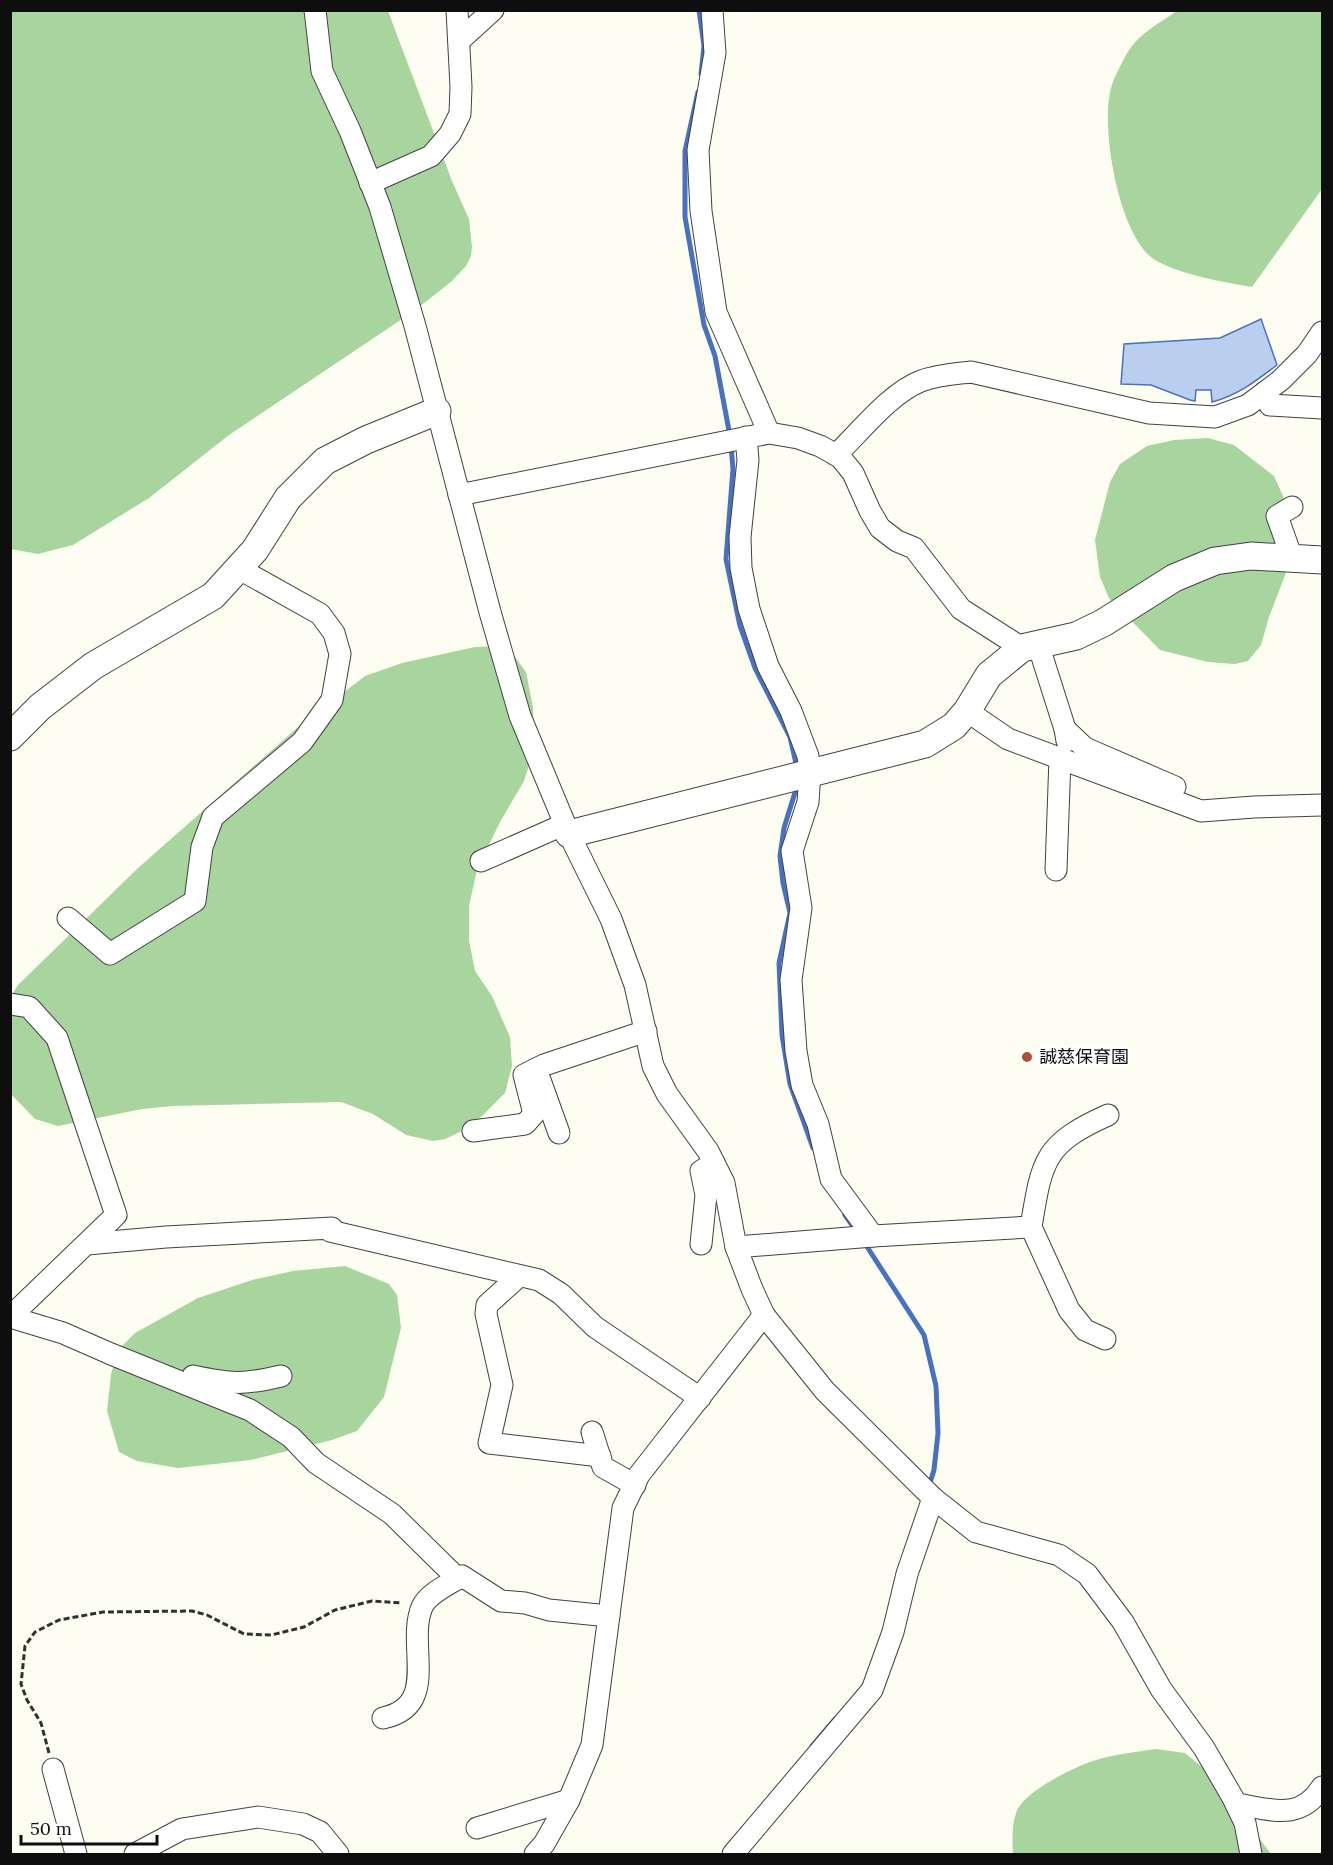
<svg xmlns="http://www.w3.org/2000/svg" width="1333" height="1865" font-family="Lora,'Noto Sans JP',serif">
<style>
.forest{fill:#a8d59e}
.water{fill:#bacef0;stroke:#4871c0;stroke-width:1.5}
.lines{fill:none;stroke-linecap:round;stroke-linejoin:round}
.stream{stroke:#4871c0;stroke-width:5}
.minor-casing{stroke:#414141;stroke-width:23}
.tertiary-casing{stroke:#414141;stroke-width:29}
.path{stroke:#303030;stroke-width:3;stroke-dasharray:6 3;stroke-linecap:butt}
.minor{stroke:#fff;stroke-width:21}
.tertiary{stroke:#fff;stroke-width:27}
.poi-dot{fill:#b14f33;stroke:#fff;stroke-width:2}
.labels{text-anchor:middle;stroke-width:6;stroke-linejoin:round;paint-order:stroke}
.poi-label{font-size:18px;fill:#0e0e0e;stroke:#fff;text-anchor:start}
</style>
<rect width="100%" height="100%" fill="#fdfef1"/>
<g class="forest">
<polygon points="10,11 388,11 452,181 469,219 472,247 471,256 466,266 452,281 414,311 229,435 149,498 73,545 38,554 10,549"/>
<path d="M 1177,11 L 1322,11 L 1322,189 L 1252,287 C 1223,282 1181,275 1155,260 C 1119,238 1100,127 1111,88 C 1114,77 1121,65 1126,55 C 1138,34 1158,24 1177,11 Z"/>
<polygon points="1208,438 1234,445 1274,476 1288,507 1287,570 1269,617 1261,645 1248,661 1235,664 1208,662 1160,650 1109,598 1100,577 1095,540 1110,482 1120,464 1147,446 1174,440"/>
<polygon points="503,646 513,654 526,672 533,707 534,750 524,781 500,822 477,870 469,906 469,940 475,971 492,996 510,1037 512,1066 505,1093 481,1117 462,1131 445,1139 433,1141 406,1135 373,1114 341,1102 173,1106 142,1109 58,1126 35,1119 11,1094 11,996 18,985 138,868 297,728 365,676 402,663 475,647"/>
<polygon points="345,1266 389,1284 397,1295 401,1328 384,1397 357,1431 332,1440 251,1460 178,1468 137,1461 119,1452 107,1411 111,1374 119,1349 135,1333 198,1298 252,1280 293,1271"/>
<path d="M 1156,1749 L 1185,1753 L 1212,1775 L 1271,1854 L 1013,1854 C 1012,1841 1012,1825 1016,1813 C 1022,1792 1076,1766 1096,1760 C 1115,1754 1136,1752 1156,1749 Z"/>
</g>
<path class="water" d="M 1261,319 L 1277,365 C 1256,381 1238,395 1212,402 L 1211,390 L 1196,390 L 1195,401 L 1190,400 L 1151,385 L 1121,384 L 1124,344 L 1220,338 Z"/>
<g class="lines">
<g class="stream">
<polyline points="699,10 704,46 701,74"/>
<polyline points="698,92 685,151 685,217 704,325 715,356 730,436"/>
<polyline points="731,445 733,469 726,559 740,626 755,668 790,737 797,768"/>
<polyline points="797,786 784,828 780,856 783,883 790,913 779,963 782,1035 790,1084 813,1148"/>
<polyline points="845,1215 857,1232"/>
<polyline points="864,1242 924,1335 936,1386 938,1433 934,1470 929,1486"/>
<polyline points="812,1746 835,1719"/>
</g>
<g class="minor-casing">
<g id="minor">
<polyline points="315,10 322,71 350,131 380,207 415,326 490,612 520,716 569,834 611,919 635,985 653,1066 667,1094 708,1151 724,1183 736,1247 752,1289 764,1315 825,1391 933,1498 976,1532 1059,1555 1087,1574 1123,1622 1161,1689 1204,1748 1233,1798 1245,1823 1251,1854"/>
<polyline points="712,10 715,53 698,150 701,211 716,312 769,433"/>
<polyline points="459,41 493,10"/>
<polyline points="370,183 431,156 450,134 460,114 461,87 457,10"/>
<polyline points="1265,392 1270,405 1322,408"/>
<polyline points="746,437 748,460 740,537 741,568 749,609 768,666 791,711 808,756 810,772 808,802 792,851 801,908 791,980 796,1051 802,1085 818,1124 831,1179 873,1236"/>
<path d="M 836,455 C 860,432 890,393 921,381 C 937,375 954,374 971,372 L 1149,413 L 1215,417 L 1248,405 L 1281,380 L 1307,354 L 1322,332"/>
<polyline points="459,495 769,433 798,438 820,446 840,457 853,473 870,511 880,528 897,541 914,548 961,609 1022,648"/>
<polyline points="1292,558 1277,516 1292,507"/>
<polyline points="1038,644 1065,729 1067,741"/>
<polyline points="967,711 1008,739 1201,811 1254,807 1322,805"/>
<polyline points="1065,729 1085,748 1175,787"/>
<polyline points="481,861 565,824"/>
<polyline points="1056,870 1060,758"/>
<polyline points="68,918 110,954 195,901 202,847 213,817 302,742 332,700 340,654 334,633 320,614 238,568"/>
<polyline points="10,1004 29,1007 57,1038 116,1215 10,1317 63,1333 111,1354 250,1410 291,1437 316,1463 392,1514 458,1579"/>
<polyline points="536,1069 559,1133"/>
<polyline points="473,1131 525,1124 534,1114 524,1075 544,1065 646,1031"/>
<polyline points="1031,1227 1069,1310 1085,1330 1105,1339"/>
<polyline points="87,1244 166,1237 332,1228 330,1231 539,1280 561,1294 595,1327 700,1398"/>
<polyline points="701,1244 706,1195 701,1171 714,1163"/>
<path d="M 736,1247 L 873,1236 L 1031,1227 C 1042,1161 1043,1144 1108,1115"/>
<polyline points="519,1276 487,1305 486,1314 502,1385 489,1443 600,1456"/>
<path d="M 193,1376 C 230,1384 244,1385 281,1376"/>
<polyline points="592,1432 603,1467 635,1485"/>
<path d="M 383,1718 C 441,1706 406,1645 422,1607 C 428,1593 450,1584 462,1576 L 501,1601 L 525,1603 L 549,1610 L 609,1616"/>
<polyline points="53,1769 76,1854"/>
<path d="M 1236,1804 C 1270,1809 1300,1822 1322,1787"/>
<polyline points="477,1828 569,1800"/>
<polyline points="135,1854 182,1829 258,1817 303,1824 320,1832 338,1854"/>
<polyline points="535,1854 544,1844 569,1800 592,1745 623,1508 639,1475 764,1315"/>
<polyline points="733,1854 872,1690 893,1632 907,1574 933,1498"/>
</g>
</g>
<g class="tertiary-casing">
<g id="tertiary">
<polyline points="10,737 40,707 93,666 213,596 255,550 288,498 325,461 366,440 437,411"/>
<polyline points="569,834 925,744 954,726 967,711 989,675 1022,648 1076,636 1103,623 1174,578 1215,561 1251,556 1322,560"/>
</g>
</g>
<polyline class="path" points="49,1753 41,1723 27,1700 21,1684 25,1646 35,1632 59,1620 103,1612 192,1611 207,1615 244,1634 271,1635 304,1627 335,1610 372,1601 402,1603"/>
<use href="#minor" class="minor"/>
<use href="#tertiary" class="tertiary"/>
</g>
<circle class="poi-dot" cx="1027" cy="1057" r="6"/>
<g class="labels">
<g class="poi-label">
<text x="1039" y="1063">誠慈保育園</text>
</g>
</g>
<rect width="1333" height="1865" fill="none" stroke="#0e0e0e" stroke-width="24"/>
<path d="M21 1835v9h136v-9" fill="none" stroke="#0e0e0e" stroke-width="3"/>
<text x="30" y="1835" font-size="18" fill="#0e0e0e" stroke="#ffffff" stroke-width="4.5" paint-order="stroke">50 m</text>
</svg>
